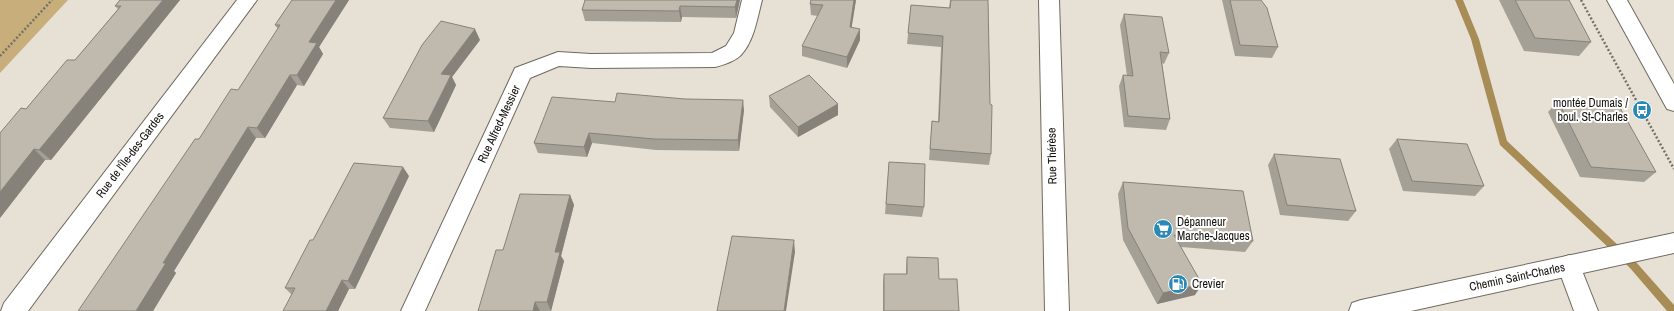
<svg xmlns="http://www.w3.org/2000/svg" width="1674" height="311" font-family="'Archivo Narrow',sans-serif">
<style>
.green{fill:#c8ae7b}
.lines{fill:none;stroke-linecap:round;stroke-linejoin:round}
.stream{fill:#a88c55;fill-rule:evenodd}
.street-casing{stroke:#6f695f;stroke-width:2}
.secondary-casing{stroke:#6f695f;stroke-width:2}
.path{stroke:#757169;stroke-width:2.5;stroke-dasharray:2 2;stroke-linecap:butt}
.street{fill:#fff;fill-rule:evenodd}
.secondary{fill:#fff;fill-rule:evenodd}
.wall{fill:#a5a096}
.shaded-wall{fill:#86827a}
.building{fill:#c0baae;stroke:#86827a}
.labels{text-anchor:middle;stroke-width:4;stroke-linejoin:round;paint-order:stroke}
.poi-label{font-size:12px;fill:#14120e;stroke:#fff;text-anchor:start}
.street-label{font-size:12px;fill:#14120e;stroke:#fff}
</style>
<rect width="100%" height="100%" fill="#e7e1d5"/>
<polygon class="green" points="0,0 68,0 0,73"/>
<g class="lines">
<polygon class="stream" points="1455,0 1463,0 1479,39 1507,141 1636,262 1674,305 1674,311 1667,311 1630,268 1500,145 1471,39"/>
<g class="street-casing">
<g id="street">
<polygon points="237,0 257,0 28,311 1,311 4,303"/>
<path d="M 742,0 L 762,0 C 757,19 754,41 741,55 C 735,61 723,65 715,67 L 591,68 L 559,66 L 530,78 L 425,311 L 401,311 L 515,68 L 558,52 L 591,54 L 712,53 L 726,46 L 734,33 Z"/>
<polygon points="1039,0 1059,0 1069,311 1045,311"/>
<polygon points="1569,255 1577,258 1598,311 1574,311 1557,265 1561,258"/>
</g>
</g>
<g class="secondary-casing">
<g id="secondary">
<polygon points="1607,0 1627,0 1674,84 1674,111 1667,109"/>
<polygon points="1674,233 1674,253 1411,311 1349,311 1352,303 1361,300"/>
</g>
</g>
<g class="path">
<polyline points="1581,0 1674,169"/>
<polyline points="0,56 52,0"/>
</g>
<use href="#street" class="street"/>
<use href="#secondary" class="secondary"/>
</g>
<g class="wall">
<polygon points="120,0 180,0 51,160 45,160 0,218 26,109 75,60 118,9 115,6"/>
<polygon points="292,0 349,0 319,47 323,54 304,86 297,85 265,138 256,138 174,271 176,273 153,311 199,139 238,90 278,29 275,25"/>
<polygon points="585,0 740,0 736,18 682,17 681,22 585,21 582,10"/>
<polygon points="811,0 856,0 851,27 860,40 847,68 802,56 802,46 818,16 811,15 810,4"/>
<polygon points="950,0 988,0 990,104 991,154 989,165 929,160 932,121 938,122 941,47 907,44 911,5 949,8"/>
<polygon points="1222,0 1261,0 1278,47 1272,58 1235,56"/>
<polygon points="1499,0 1569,0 1591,42 1579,56 1524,51"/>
<polygon points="1124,14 1169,53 1164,64 1162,63 1170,119 1166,130 1124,127 1119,86 1123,75 1127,76 1120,25"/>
<polygon points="480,40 452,77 456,85 434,132 390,128 383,118"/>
<polygon points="769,96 838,104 838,115 798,137 770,107"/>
<polygon points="1558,101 1656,172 1644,182 1580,177 1548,112"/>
<polygon points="615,102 744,110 739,151 656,150 592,143 587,157 538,153 534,143"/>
<polygon points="1397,139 1484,186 1475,196 1403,191 1389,149"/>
<polygon points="1274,154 1356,211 1348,221 1280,215 1268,165"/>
<polygon points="889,162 924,207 922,217 885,214"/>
<polygon points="409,176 355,289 349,289 338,311 283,311 292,295 285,288 313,240"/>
<polygon points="1123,182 1253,241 1245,252 1181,247 1195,295 1157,304 1123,240 1118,194"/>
<polygon points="570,195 574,205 561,256 564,261 551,311 478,311 503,250"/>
<polygon points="907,257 939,279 959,311 883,311 883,283 884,274 906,274 906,267"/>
</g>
<g class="shaded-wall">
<polygon points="163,0 180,0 51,160 39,150"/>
<polygon points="336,0 349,0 319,47 323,54 304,86 297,75 309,42"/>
<polygon points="737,0 740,0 736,18 735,7"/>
<polygon points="854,0 856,0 850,38 850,27"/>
<polygon points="680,6 682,17 681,22 679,11"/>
<polygon points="475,29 480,40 452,77 456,85 434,132 428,121 441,74"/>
<polygon points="860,29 860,40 847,68 847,57"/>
<polygon points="290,75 297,85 265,138 257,128"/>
<polygon points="743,100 744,110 739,151 738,140"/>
<polygon points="838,104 838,115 798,137 798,127"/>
<polygon points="248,127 256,138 174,271 176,273 153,311 136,311 163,263"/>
<polygon points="589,133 592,143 587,157 584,147"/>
<polygon points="34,149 45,160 0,218 0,192"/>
<polygon points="403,167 409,176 355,289 348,281"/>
<polygon points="570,195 574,205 561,256 564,261 551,311 547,302 555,252"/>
<polygon points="794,240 795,252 786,311 784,311"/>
<polygon points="342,280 349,289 338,311 326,311"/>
<polygon points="1202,284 1195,295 1157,304 1163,293"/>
<polygon points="535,302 540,311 533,311"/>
</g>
<g class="building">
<polygon points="120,0 163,0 39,150 34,149 0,192 0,133 21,108 26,109 67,60 75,60 121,6 115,6"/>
<polygon points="292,0 336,0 309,42 317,43 297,75 290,75 257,128 248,127 163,263 166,263 136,311 78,311 195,139 199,139 231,89 238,90 280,25 275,25"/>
<polygon points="585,0 737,0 735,7 680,6 679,11 582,10"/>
<polygon points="811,0 854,0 850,27 860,29 847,57 802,46 823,5 810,4"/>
<polygon points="951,0 988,0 990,104 992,105 991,154 930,149 932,121 939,122 943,36 908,33 911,5 950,8"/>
<polygon points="1230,0 1261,0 1267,8 1278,47 1240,45"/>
<polygon points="1515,0 1569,0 1591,42 1535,38"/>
<polygon points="1124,14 1162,17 1169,53 1160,52 1170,119 1128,116 1123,75 1133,76"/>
<polygon points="441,21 475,29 441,74 451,75 428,121 383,118 422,45"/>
<polygon points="809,75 838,104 798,127 769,96"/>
<polygon points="617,93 685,99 743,100 738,140 654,139 589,133 584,147 534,143 552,97 615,102"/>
<polygon points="1558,101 1619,106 1656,172 1591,167"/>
<polygon points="1397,139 1467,144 1484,186 1412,181"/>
<polygon points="1274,154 1340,159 1356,211 1287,205"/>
<polygon points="889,162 925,164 924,207 886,204"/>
<polygon points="354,163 403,167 348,281 342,280 326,311 283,311 295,288 285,288 310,240 313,240"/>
<polygon points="1123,182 1243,191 1253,241 1174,235 1202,284 1163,293 1128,228"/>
<polygon points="520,194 570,195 555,252 560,252 547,302 535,302 533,311 478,311 496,250 503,250"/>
<polygon points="732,236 794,240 784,311 717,311"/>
<polygon points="907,257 938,258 939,279 957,279 959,311 884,311 884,274 907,274"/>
</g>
<defs>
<g id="bus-disc" transform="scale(1)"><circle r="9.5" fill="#2b89b5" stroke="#fff"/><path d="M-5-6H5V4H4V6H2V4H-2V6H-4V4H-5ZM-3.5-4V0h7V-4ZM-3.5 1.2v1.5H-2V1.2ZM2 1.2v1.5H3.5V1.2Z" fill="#fff"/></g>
<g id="supermarket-disc" transform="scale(1)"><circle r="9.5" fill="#2b89b5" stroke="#fff"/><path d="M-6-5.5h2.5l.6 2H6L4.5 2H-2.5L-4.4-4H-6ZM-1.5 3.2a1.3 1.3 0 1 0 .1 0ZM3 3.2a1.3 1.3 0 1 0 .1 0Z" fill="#fff"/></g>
<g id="fuel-disc" transform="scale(1)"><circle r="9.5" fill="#2b89b5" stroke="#fff"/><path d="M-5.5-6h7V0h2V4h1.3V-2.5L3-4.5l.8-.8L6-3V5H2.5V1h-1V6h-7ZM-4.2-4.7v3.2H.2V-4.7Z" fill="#fff"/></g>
</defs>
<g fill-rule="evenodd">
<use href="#bus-disc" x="1642" y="110"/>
<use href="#supermarket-disc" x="1163" y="229"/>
<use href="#fuel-disc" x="1178" y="284"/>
</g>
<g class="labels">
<g class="poi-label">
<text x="1628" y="107" text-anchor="end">montée Dumais /<tspan x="1628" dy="14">boul. St-Charles</tspan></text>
<text x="1177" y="226">Dépanneur<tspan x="1177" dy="14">Marche-Jacques</tspan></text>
<text x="1192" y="288">Crevier</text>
</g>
<g class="street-label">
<text transform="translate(499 124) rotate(-65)" y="4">Rue Alfred-Messier</text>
<text transform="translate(130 155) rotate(-53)" y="4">Rue de l'Île-des-Gardes</text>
<text transform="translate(1052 156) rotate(-91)" y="4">Rue Thérèse</text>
<text transform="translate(1517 277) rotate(-12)" y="4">Chemin Saint-Charles</text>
</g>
</g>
</svg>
